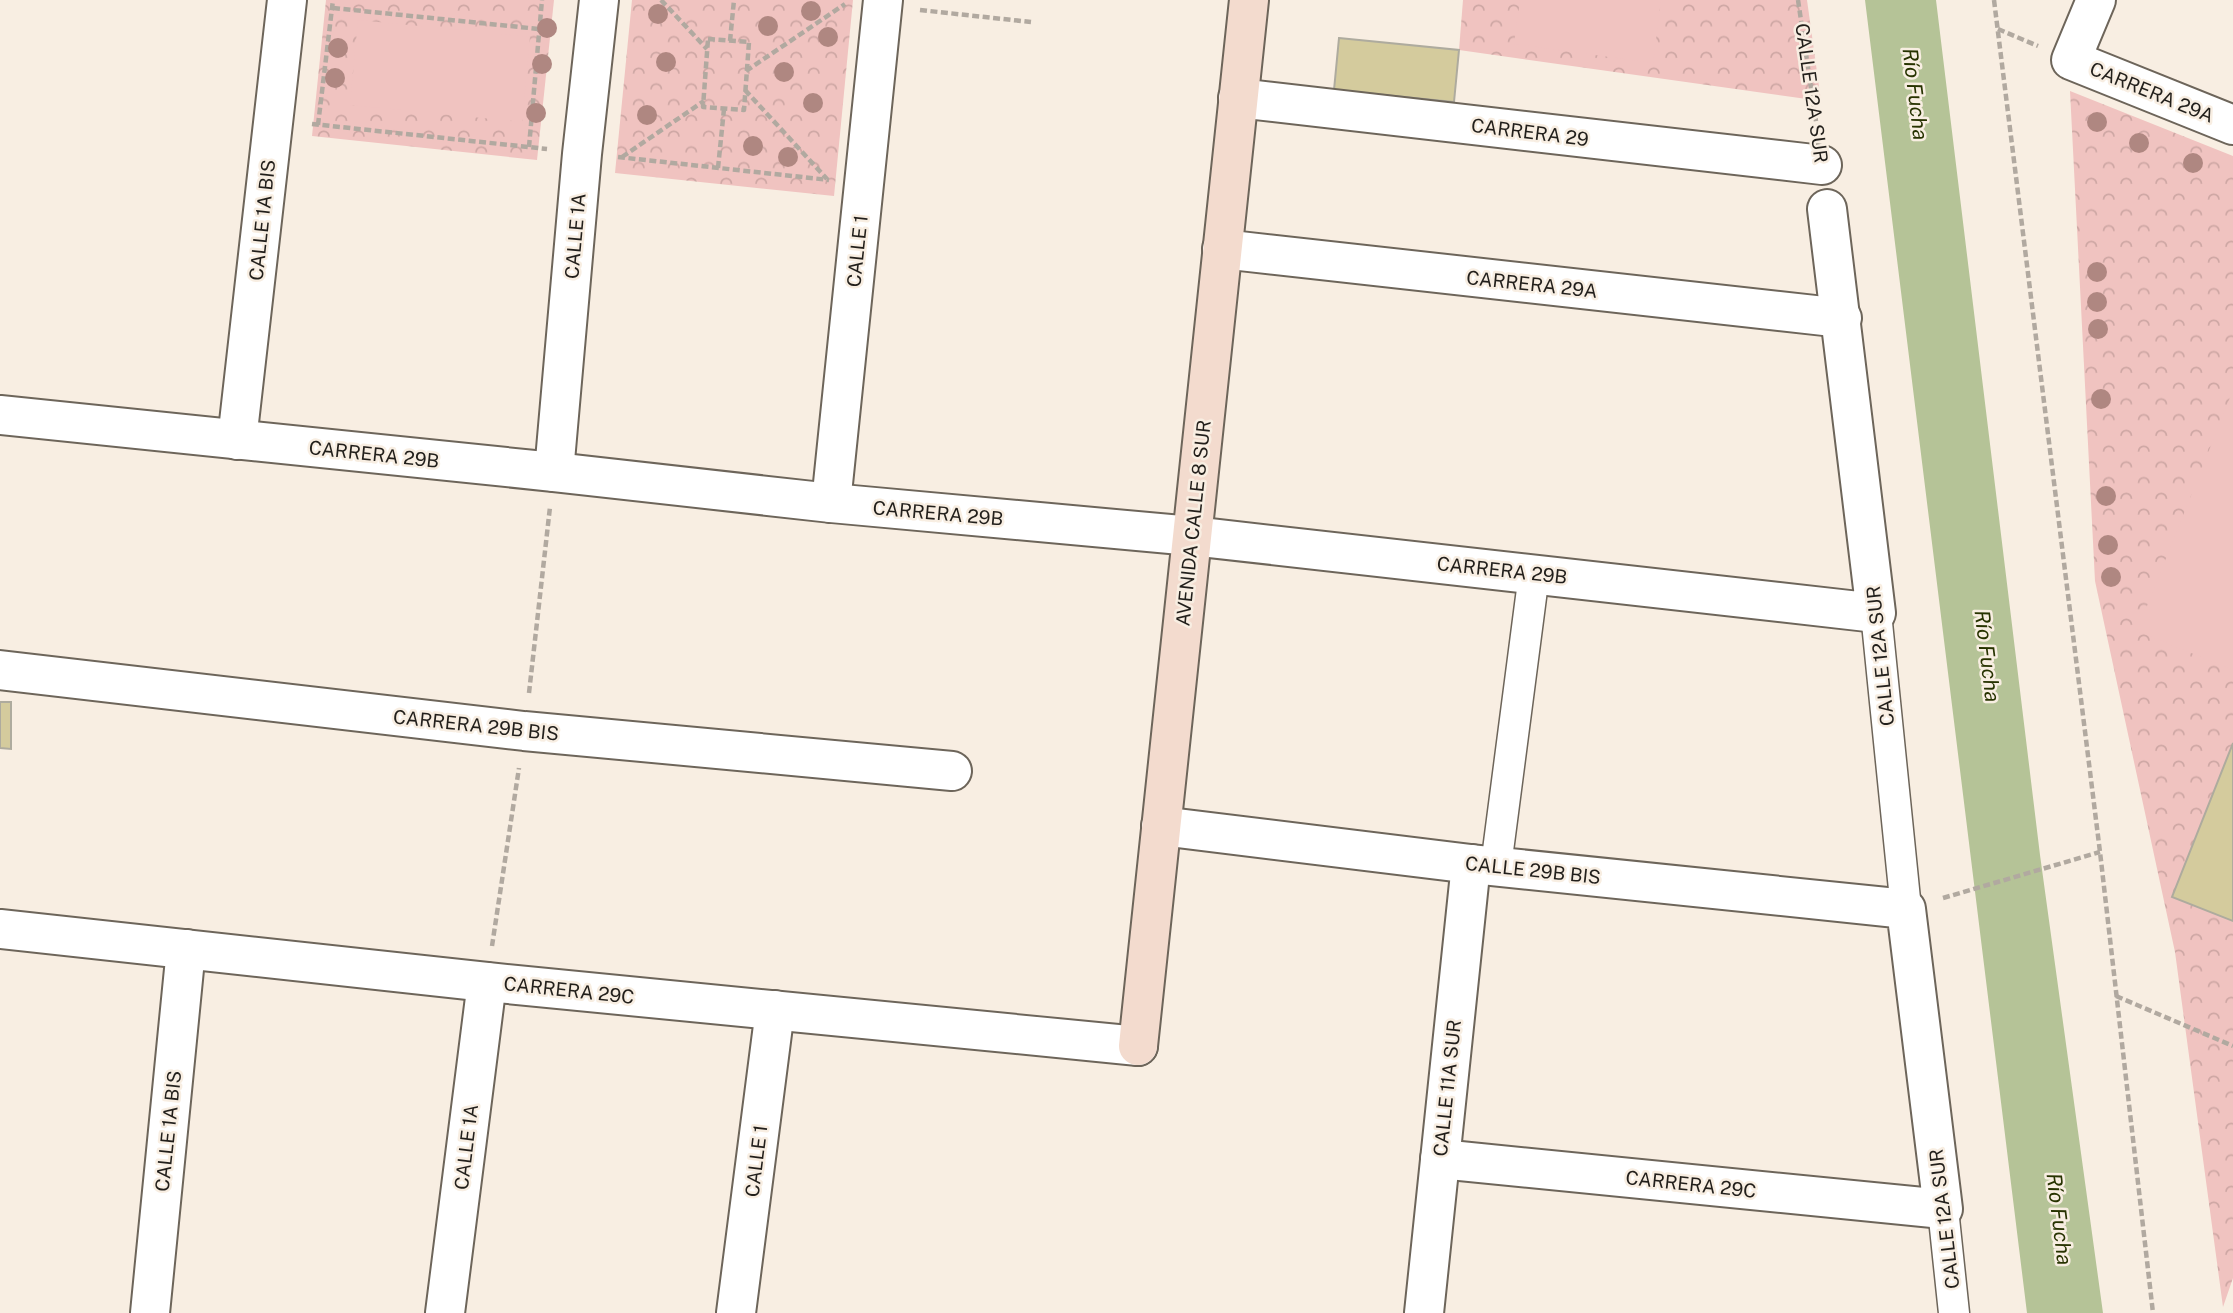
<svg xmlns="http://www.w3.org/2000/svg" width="2233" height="1313" font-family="'Public Sans',sans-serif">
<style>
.park{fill:url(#park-crowns)}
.pitch{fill:#f0c3c0}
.water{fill:#b5c397}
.building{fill:#d4cb9d;stroke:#aeab9e;stroke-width:2}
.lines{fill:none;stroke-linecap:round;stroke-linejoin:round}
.pedestrian-casing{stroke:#6d655a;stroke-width:33}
.minor-casing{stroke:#6d655a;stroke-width:42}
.secondary-casing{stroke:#6d655a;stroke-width:42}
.path{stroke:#b1a9a0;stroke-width:4.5;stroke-dasharray:7 3.5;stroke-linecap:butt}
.pedestrian{stroke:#fff;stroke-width:30}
.minor{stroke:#fff;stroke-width:38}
.secondary{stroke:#f3dbce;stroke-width:38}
.tree{fill:#af8781}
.labels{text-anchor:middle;stroke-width:5;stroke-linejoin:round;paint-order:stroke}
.street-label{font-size:19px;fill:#221f1b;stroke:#f8eee2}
.water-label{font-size:21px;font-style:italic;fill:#273300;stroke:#f8eee2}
</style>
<defs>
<pattern id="park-crowns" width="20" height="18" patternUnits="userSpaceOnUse" patternTransform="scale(1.75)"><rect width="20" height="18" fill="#f0c3c0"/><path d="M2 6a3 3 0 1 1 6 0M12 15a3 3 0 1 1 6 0" fill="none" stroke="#cea7a4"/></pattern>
</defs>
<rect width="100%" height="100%" fill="#f8eee2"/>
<g class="park">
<polygon points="326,0 554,0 537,160 312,136"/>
<polygon points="632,0 853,0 834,196 615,173"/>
<polygon points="1463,0 1807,0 1821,101 1459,50"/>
<polygon points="2070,91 2233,156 2233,1278 2223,1307 2175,952 2095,581"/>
</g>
<g class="pitch">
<polygon points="1520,0 1661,0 1653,63 1514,44"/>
<polygon points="358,20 530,37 522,122 350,105"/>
<polygon points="2233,390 2233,670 2137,631"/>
</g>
<polygon class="water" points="1865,0 1936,0 2040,855 2103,1313 2027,1313"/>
<g class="building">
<polygon points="1339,38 1459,50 1454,102 1334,90"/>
<polygon points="0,702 11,702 11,749 0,748"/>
<polygon points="2233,743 2233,921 2172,897"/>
</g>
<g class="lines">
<g class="pedestrian-casing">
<g id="pedestrian">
<polyline points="1876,613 1906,909"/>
<polyline points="1496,866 1534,574"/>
<polyline points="1943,1209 1954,1313"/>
</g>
</g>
<g class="minor-casing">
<g id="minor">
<polyline points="2096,0 2071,60 2233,125"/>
<polyline points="1238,98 1822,165"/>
<polyline points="1222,249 1842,318"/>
<polyline points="0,415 554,472 831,503 1192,536 1876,613 1827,209"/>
<polyline points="237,440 287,0"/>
<polyline points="554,472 582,154 599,0"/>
<polyline points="831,503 883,0"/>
<polyline points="0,670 524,731 952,771"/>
<polyline points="1161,826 1471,864 1906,909 1943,1209 1440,1159"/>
<polyline points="0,929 487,982 1138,1046"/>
<polyline points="150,1313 186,949"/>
<polyline points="445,1313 487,982"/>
<polyline points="736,1313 775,1010"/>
<polyline points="1424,1313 1471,864"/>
</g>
</g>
<g class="secondary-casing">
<polyline id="secondary" points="1138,1046 1249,0"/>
</g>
<g class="path">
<polyline points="661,0 707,49"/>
<polyline points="1798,0 1817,128"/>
<polyline points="1994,0 2100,852 2153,1313"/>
<polyline points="333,8 539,29"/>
<polyline points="920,10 1031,22"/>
<polyline points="1998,29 2038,46"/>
<polygon points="708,39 749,42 744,110 703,107"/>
<polyline points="730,41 734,0"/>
<polyline points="746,71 845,4"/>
<polyline points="745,90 827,179"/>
<polyline points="312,124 547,149"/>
<polyline points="318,125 333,0"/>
<polyline points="529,147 542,0"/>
<polyline points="618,157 829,180"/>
<polyline points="622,157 704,101"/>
<polyline points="718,168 724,109"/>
<polyline points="529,693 550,507"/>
<polyline points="1943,898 2100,852"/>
<polyline points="492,946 519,768"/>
<polyline points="2116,996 2233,1046"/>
</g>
<use href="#pedestrian" class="pedestrian"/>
<use href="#minor" class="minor"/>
<use href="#secondary" class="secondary"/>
</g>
<g class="tree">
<circle cx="811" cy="11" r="10"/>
<circle cx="658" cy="14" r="10"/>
<circle cx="768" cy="26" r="10"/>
<circle cx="547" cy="28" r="10"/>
<circle cx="828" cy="37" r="10"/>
<circle cx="338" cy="48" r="10"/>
<circle cx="666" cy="62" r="10"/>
<circle cx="542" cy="64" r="10"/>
<circle cx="784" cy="72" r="10"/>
<circle cx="335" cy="78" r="10"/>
<circle cx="813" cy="103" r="10"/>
<circle cx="536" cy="113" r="10"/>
<circle cx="647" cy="115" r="10"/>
<circle cx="2097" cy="122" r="10"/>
<circle cx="2139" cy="143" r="10"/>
<circle cx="753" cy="146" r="10"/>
<circle cx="788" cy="157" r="10"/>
<circle cx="2193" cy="163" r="10"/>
<circle cx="2097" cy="272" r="10"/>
<circle cx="2097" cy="302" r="10"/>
<circle cx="2098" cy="329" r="10"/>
<circle cx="2101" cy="399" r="10"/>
<circle cx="2106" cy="496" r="10"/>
<circle cx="2108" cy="545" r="10"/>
<circle cx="2111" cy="577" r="10"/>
</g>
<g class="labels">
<g class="street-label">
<text transform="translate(2152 92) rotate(22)" y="7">CARRERA 29A</text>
<text transform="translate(1812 93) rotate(82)" y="7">CALLE 12A SUR</text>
<text transform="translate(1530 132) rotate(7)" y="7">CARRERA 29</text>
<text transform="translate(262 220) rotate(-84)" y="7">CALLE 1A BIS</text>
<text transform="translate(575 236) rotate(-85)" y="7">CALLE 1A</text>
<text transform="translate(857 251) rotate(-84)" y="7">CALLE 1</text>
<text transform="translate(1532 284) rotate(6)" y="7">CARRERA 29A</text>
<text transform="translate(374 454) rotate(6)" y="7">CARRERA 29B</text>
<text transform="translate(938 513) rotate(5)" y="7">CARRERA 29B</text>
<text transform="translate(1193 523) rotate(-84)" y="7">AVENIDA CALLE 8 SUR</text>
<text transform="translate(1502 570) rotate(6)" y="7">CARRERA 29B</text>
<text transform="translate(1880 656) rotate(-96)" y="7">CALLE 12A SUR</text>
<text transform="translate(476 725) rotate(6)" y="7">CARRERA 29B BIS</text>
<text transform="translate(1533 870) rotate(6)" y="7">CALLE 29B BIS</text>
<text transform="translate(569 990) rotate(6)" y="7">CARRERA 29C</text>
<text transform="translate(1447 1088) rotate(-84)" y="7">CALLE 11A SUR</text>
<text transform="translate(168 1131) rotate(-84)" y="7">CALLE 1A BIS</text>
<text transform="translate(466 1147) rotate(-83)" y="7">CALLE 1A</text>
<text transform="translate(756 1161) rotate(-83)" y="7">CALLE 1</text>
<text transform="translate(1691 1184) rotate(6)" y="7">CARRERA 29C</text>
<text transform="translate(1944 1219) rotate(-97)" y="7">CALLE 12A SUR</text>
</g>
<g class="water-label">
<text transform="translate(1915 94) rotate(83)" y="7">Río Fucha</text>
<text transform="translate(1987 656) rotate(83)" y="7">Río Fucha</text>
<text transform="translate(2059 1219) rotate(83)" y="7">Río Fucha</text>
</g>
</g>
</svg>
